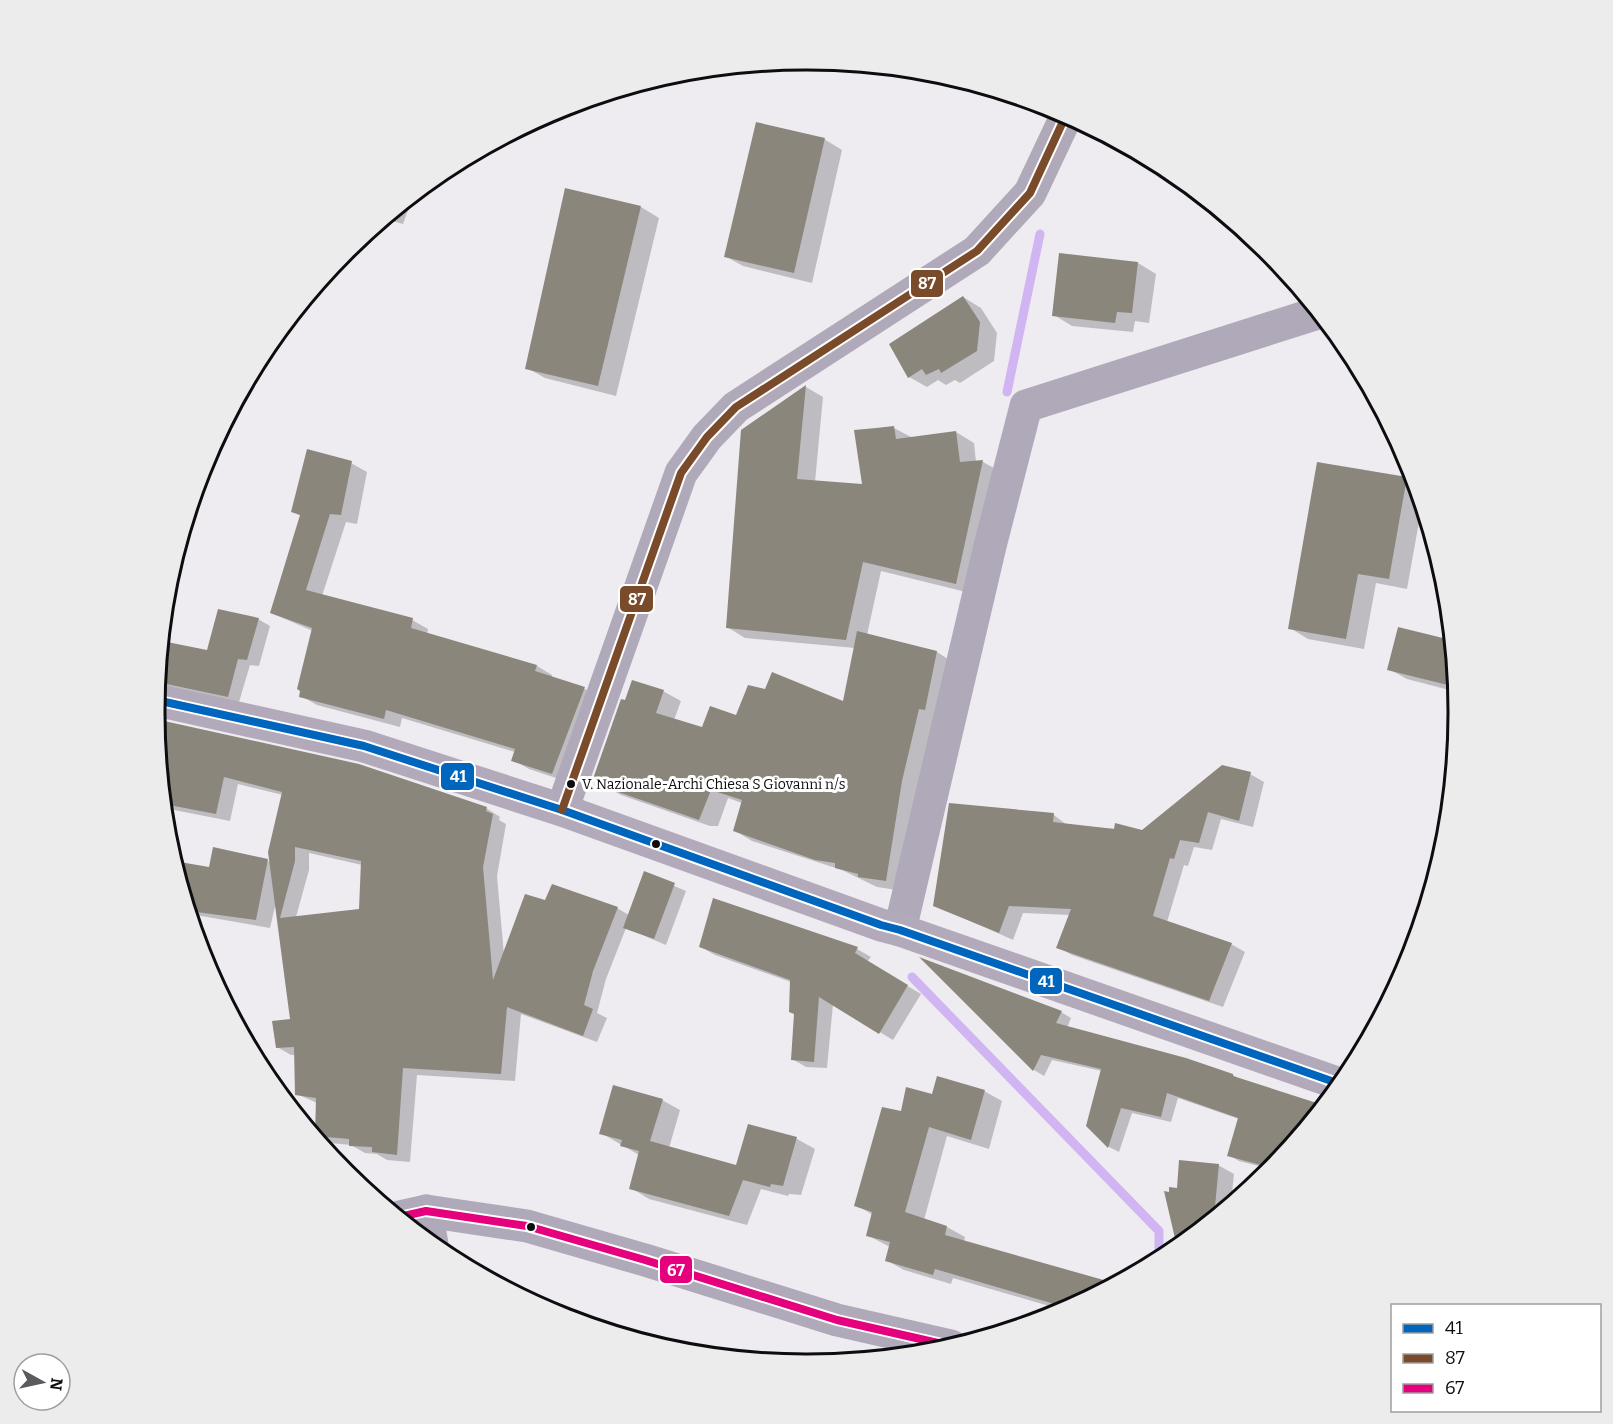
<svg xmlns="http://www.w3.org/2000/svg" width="1613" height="1424" font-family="Bitter,serif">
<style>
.shadow{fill:#0003;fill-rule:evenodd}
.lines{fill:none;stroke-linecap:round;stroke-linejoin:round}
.stream{stroke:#d0b5f2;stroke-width:9}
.building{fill:#8a867c;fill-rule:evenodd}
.minor{stroke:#b0a9ba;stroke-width:33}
.tertiary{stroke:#b0a9ba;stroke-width:33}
.primary{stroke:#b2aabb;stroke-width:33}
.bus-1-casing{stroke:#fff;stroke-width:12}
.bus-2-casing{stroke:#fff;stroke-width:12}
.bus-3-casing{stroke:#fff;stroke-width:12}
.bus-1{stroke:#0065bd;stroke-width:8}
.bus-2{stroke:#7a4b2a;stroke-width:8}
.bus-3{stroke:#e5007d;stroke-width:8}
.bus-dot{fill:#0d0c0f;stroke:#fff;stroke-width:2}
.labels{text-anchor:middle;stroke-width:6;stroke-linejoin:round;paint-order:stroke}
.bus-label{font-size:14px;fill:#0d0c0f;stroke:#fff;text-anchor:start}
.rim{fill:none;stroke:#0d0c0f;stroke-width:3}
.line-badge{stroke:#fff;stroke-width:2}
.badge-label{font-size:16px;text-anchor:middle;font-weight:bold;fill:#fff}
</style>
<rect width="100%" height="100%" fill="#eeecf0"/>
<g class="shadow">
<polygon points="824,139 842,150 812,283 743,266 725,256"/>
<polygon points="413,196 403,224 385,219"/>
<polygon points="641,207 659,218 616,396 545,378 527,368"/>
<polygon points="1138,263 1156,274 1149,323 1135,321 1133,332 1072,326 1054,315"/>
<polygon points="963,297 981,308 997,333 994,361 960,383 955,380 946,385 938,380 927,387 909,377"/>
<polygon points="806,387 823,397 815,482 863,486 894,428 913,438 956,432 974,443 976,462 983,462 1001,472 974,594 881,571 867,635 937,652 954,663 904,891 877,887 842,870 752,841 734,830 742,803 728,798 718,826 710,826 621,795 602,784 663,691 681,701 674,720 703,729 737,717 844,703 855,648 745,638 727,627"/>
<polygon points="351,463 367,472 357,524 346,522 322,596 412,620 428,629 427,635 537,666 552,675 552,678 585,689 601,698 568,782 529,769 513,760 515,752 402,718 400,727 317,705 301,696 313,631 271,613 301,516 293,511"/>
<polygon points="1318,463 1407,478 1415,483 1422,505 1407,589 1376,583 1364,649 1308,639 1290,628"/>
<polygon points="258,619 270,626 259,666 250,665 239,702 156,692 161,642 208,652"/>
<polygon points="1399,629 1452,642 1457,692 1407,679 1389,669"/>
<path d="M 155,721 L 486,808 L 500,817 L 499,820 L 506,824 L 497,876 L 504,955 L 546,901 L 617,908 L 629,915 L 644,873 L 686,891 L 666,945 L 626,928 L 606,979 L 597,1013 L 607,1018 L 597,1042 L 521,1014 L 515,1081 L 417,1075 L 410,1162 L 387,1160 L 377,1154 L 365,1153 L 351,1145 L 330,1143 L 316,1135 L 317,1103 L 297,1094 L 296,1055 L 291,1055 L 277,1047 L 291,1020 L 276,902 L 270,928 L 190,914 L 174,862 L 210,868 L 268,861 L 271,863 L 283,795 L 238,784 L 230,821 L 164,808 ZM 309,853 L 362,865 L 361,910 L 296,917 L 309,870 Z"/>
<polygon points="1250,774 1264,782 1253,827 1221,819 1212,850 1194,847 1188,866 1184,865 1167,922 1231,944 1245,952 1223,1007 1072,955 1058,947 1070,915 1023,913 1013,940 935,905 1054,815 1067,825 1142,831"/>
<polygon points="714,900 857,949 871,957 867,962 921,994 893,1040 833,1004 827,1068 806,1067 792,1059 796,1014 791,982 715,955 701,947"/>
<polygon points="925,960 1061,1012 1071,1018 1067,1028 1233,1075 1243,1082 1322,1107 1270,1169 1239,1161 1229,1155 1239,1119 1178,1098 1171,1122 1132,1113 1119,1152 1109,1147 1088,1125 1102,1071 1052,1060 1044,1076 1034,1070"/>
<polygon points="984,1091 1002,1101 989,1149 947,1136 924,1220 947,1227 965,1237 964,1242 1112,1284 1063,1310 953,1278 951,1284 904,1270 886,1260 890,1247 867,1235 873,1215 856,1205 902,1113 933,1096"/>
<polygon points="662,1100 680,1110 669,1148 737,1167 750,1126 797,1139 815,1149 801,1195 789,1194 788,1196 761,1189 747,1225 649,1199 631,1188 639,1155 601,1133"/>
<polygon points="1218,1165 1234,1174 1231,1203 1177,1247 1170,1193"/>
<polygon points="811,1358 826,1362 809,1364"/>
</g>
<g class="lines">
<g class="stream">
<polyline points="1007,392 1040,234"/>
<polyline points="912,977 1159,1231 1159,1259"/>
</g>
</g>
<g class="building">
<polygon points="756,122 825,138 794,273 724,257"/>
<polygon points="565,188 641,206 598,386 525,369"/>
<polygon points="1059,253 1138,262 1132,313 1117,312 1115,323 1052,316"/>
<polygon points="963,296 980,322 977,351 941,373 939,369 926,375 922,369 908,378 889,344"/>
<polygon points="806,385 797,479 862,484 854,430 876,428 894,426 896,439 956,431 960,462 983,460 956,584 863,562 846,640 726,628 741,430"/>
<polygon points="307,449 352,461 341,515 330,514 306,590 413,618 411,628 537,665 535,671 585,687 552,774 511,761 515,749 386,710 384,719 299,697 300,691 297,689 312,628 270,613 300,515 291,512"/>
<polygon points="1317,462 1407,477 1389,579 1358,574 1346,639 1288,629"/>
<polygon points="218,609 259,618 247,660 238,659 228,697 157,682 162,641 207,650"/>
<polygon points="1398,627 1451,640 1456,687 1387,670"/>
<polygon points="857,631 937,651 925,710 919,709 902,781 886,881 858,877 858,874 835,868 835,863 815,860 733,831 742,800 711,790 699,820 601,786 594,776 621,699 625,700 632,680 664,690 656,713 702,727 710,706 736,715 748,685 765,689 772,672 843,701"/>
<path d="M 155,719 L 359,764 L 487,807 L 486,811 L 493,814 L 483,867 L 493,980 L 525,894 L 545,900 L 552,884 L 618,907 L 593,971 L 584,1005 L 593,1009 L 583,1036 L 507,1007 L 501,1074 L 403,1068 L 397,1155 L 372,1152 L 372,1147 L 349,1146 L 349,1139 L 315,1136 L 316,1098 L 295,1095 L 294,1047 L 276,1048 L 272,1021 L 290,1019 L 268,852 L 282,792 L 224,777 L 216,814 L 164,804 ZM 295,847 L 361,861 L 359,909 L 280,918 L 295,861 Z"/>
<polygon points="1222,765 1251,772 1239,821 1208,812 1199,843 1180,840 1174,859 1170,858 1153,916 1232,943 1209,1001 1056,948 1071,909 1009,906 999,933 933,906 949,803 1054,813 1053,822 1114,829 1115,823 1142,830"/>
<polygon points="213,847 268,859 256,920 189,911 174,861 209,867"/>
<polygon points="644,871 675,883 654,939 623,928"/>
<polygon points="713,898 858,947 855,953 908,985 879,1034 819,997 814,1062 791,1060 794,1014 789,1012 790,980 699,947"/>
<polygon points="919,957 1062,1011 1056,1023 1186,1058 1233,1074 1233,1076 1323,1105 1272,1168 1227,1156 1238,1118 1167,1093 1161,1117 1121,1108 1108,1148 1086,1126 1101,1069 1041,1055 1033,1071"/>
<polygon points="937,1076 985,1090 971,1140 929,1127 905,1212 947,1226 945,1235 1114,1283 1068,1308 935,1269 933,1275 885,1261 890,1242 866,1236 872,1212 854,1206 882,1107 901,1111 906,1087 932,1094"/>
<polygon points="613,1085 663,1099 650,1141 736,1165 748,1124 797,1137 783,1186 771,1184 770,1187 743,1180 729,1216 629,1189 639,1151 620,1146 622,1140 599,1134"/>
<polygon points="1179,1160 1219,1164 1214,1217 1177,1247 1164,1191 1169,1192 1169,1187 1177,1188"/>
</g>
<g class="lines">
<g class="minor">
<polyline points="900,930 990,546 1026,406 1318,313"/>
<polyline points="426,1211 432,1244"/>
<polyline points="399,1217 426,1211 527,1226 645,1260 837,1320 951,1346"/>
</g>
<polyline class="tertiary" points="562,810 681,473 707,437 736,407 977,251 1030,193 1064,121"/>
<polyline class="primary" points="156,700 364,746 562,810 881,925 900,930 1340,1084"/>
<g class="bus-1-casing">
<polyline id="bus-1" points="156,700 364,746 562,810 881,925 900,930 1340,1084"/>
</g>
<g class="bus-2-casing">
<polyline id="bus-2" points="562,810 681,473 707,437 736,407 977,251 1030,193 1066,115"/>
</g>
<g class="bus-3-casing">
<polyline id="bus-3" points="399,1217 426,1211 527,1226 645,1260 837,1320 951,1346"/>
</g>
<use href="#bus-1" class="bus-1"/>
<use href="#bus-2" class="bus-2"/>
<use href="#bus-3" class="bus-3"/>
</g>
<g class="bus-dot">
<circle cx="571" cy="784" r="5"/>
<circle cx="656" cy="844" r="5"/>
<circle cx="531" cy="1227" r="5"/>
</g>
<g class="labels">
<g class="bus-label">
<text x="582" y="789">V. Nazionale-Archi Chiesa S Giovanni n/s</text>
</g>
</g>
<path d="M0 0H1613V1424H0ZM806 70H807A641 641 0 0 1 1448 711V713A641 641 0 0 1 807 1354H806A641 641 0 0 1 165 713V711A641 641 0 0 1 806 70Z" fill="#ececec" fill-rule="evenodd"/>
<path class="rim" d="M806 70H807A641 641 0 0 1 1448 711V713A641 641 0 0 1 807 1354H806A641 641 0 0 1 165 713V711A641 641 0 0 1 806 70Z"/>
<g class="line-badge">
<rect x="910" y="269" width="34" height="29" rx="6" fill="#7a4b2a"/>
<rect x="619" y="585" width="35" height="28" rx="6" fill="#7a4b2a"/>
<rect x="440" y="762" width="35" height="29" rx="6" fill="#0065bd"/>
<rect x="1029" y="967" width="34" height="28" rx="6" fill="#0065bd"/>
<rect x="659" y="1255" width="34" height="29" rx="6" fill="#e5007d"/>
</g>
<g class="badge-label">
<text x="927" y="289">87</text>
<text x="637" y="605">87</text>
<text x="458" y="782">41</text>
<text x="1046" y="987">41</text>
<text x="676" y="1276">67</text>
</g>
<rect x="1391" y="1304" width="210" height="108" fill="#ffffff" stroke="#9e9e9f" stroke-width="1.5"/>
<rect x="1403" y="1324" width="30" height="9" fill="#0065bd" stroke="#9e9e9f" stroke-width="1.5"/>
<text x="1445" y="1334" font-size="18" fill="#0d0c0f">41</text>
<rect x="1403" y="1354" width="30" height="9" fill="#7a4b2a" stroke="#9e9e9f" stroke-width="1.5"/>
<text x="1445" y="1364" font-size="18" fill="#0d0c0f">87</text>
<rect x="1403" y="1384" width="30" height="9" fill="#e5007d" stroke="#9e9e9f" stroke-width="1.5"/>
<text x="1445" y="1394" font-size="18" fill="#0d0c0f">67</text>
<g transform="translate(42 1382) rotate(98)"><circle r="28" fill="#ffffff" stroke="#9e9e9f" stroke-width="1.5"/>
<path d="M0-4.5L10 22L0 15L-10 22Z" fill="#5c5a5e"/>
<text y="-9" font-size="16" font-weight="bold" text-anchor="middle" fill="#0d0c0f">N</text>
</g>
</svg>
